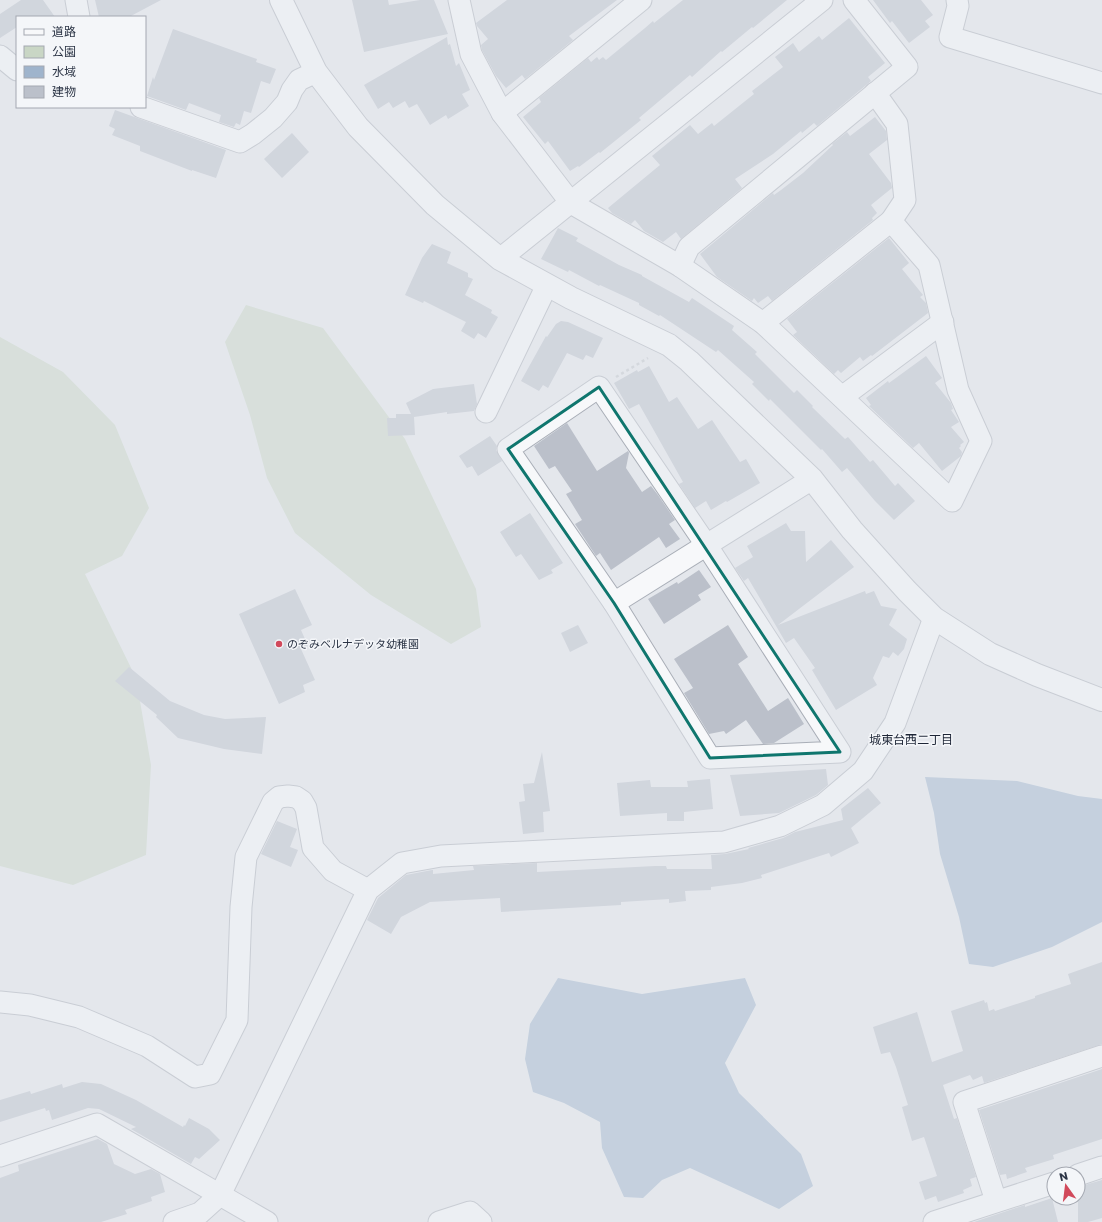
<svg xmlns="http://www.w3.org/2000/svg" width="1102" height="1222" font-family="Poppins,'Noto Sans JP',sans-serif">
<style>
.green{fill:#c9d6c5}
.water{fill:#9fb4cc}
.building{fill:#bbc0ca}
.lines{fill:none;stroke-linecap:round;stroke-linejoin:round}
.minor-casing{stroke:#a9aeb7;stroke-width:23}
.tertiary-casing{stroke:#a9aeb7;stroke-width:24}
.path{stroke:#c2c5cb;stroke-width:2.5;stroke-dasharray:3 3;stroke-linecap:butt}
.minor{stroke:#f7f8fa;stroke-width:21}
.tertiary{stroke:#f7f8fa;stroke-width:22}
.marked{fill:none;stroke:#0f766e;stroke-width:3;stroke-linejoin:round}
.poi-dot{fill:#d1495b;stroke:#f4f6f9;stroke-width:1.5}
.labels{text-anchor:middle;stroke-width:3;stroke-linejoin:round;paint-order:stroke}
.poi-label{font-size:11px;fill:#2b3445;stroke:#f4f6f9;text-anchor:start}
.neighbourhood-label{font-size:12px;fill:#1d2536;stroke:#f4f6f9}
</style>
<rect width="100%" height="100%" fill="#e4e7ec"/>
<g class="green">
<polygon points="246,305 323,328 405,439 476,589 481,627 451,644 371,595 295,533 267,478 250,415 225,342"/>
<polygon points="0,337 63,372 115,425 149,508 122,556 85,574 136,678 151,765 146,855 73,885 0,866"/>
</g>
<g class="water">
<polygon points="925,777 1017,781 1078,796 1102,799 1102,922 1052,947 993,967 969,964 959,917 940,854 934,813"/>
<polygon points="558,978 642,994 745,978 756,1005 725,1063 739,1093 801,1154 813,1186 779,1209 690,1168 662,1180 643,1198 624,1197 602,1148 600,1122 564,1103 533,1092 525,1059 530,1024"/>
</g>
<g class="building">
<polygon points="21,0 43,0 55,17 17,17 17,27 0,38 0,14"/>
<polygon points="95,0 161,0 129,17 99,17"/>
<polygon points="352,0 388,0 389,5 420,0 434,0 448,34 364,52"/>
<polygon points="507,0 617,0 569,36 573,40 525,79 522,75 506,88 496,76 482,50 481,45 488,39 477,26 476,23"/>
<polygon points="683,0 787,0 753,28 752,27 722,52 721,51 692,77 690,75 639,118 641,120 600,153 599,152 579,167 578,166 570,171 548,141 545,144 523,117 541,102 539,98 588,58 591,62 597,57 599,60 603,57 606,60 645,28 653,21 654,23"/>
<polygon points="873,0 921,0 933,15 925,21 930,27 909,43 892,21 890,23"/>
<polygon points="849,18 885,63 868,77 871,81 817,126 814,123 802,133 801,131 773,154 735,179 742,188 681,239 676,232 663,242 644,231 635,220 631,224 612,213 608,208 660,165 652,156 690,125 698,134 712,123 714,126 754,94 752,91 783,67 775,57 793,43 799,52 819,36 822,40"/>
<polygon points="173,29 257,59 256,62 276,69 270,84 261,81 251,113 244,111 240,125 236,123 234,127 219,122 221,115 189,103 186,110 147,96 153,77 154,80"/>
<polygon points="447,37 448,45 450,44 456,66 459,63 470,90 462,94 469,106 448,119 446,115 430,125 417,104 409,108 405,101 393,108 389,102 378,109 364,85"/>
<polygon points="115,110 226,150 216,178 192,170 192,171 140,151 140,146 112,135 115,129 109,126"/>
<polygon points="875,117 886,131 887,140 869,154 891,183 892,188 871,205 877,213 872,218 873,220 772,301 768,296 758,303 754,298 752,301 717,277 700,254 773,193 774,195 781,190 803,173 833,145 832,144 847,132 850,136"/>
<polygon points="292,133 309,152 282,178 264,159"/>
<polygon points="558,228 578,238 576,241 619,265 642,275 642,276 689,302 692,298 734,326 732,330 757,352 755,354 794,393 797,390 813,406 812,407 845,439 848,437 870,462 873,460 895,486 898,483 915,501 894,520 875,501 847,468 842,472 822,449 821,450 770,399 769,401 752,384 754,382 718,350 716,352 660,315 659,316 639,305 639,303 600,285 599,286 569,270 568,272 541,259"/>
<polygon points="889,238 909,263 902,269 923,295 920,297 926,303 928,313 872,356 871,355 863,361 860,357 841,373 838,370 834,374 793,335 797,332 787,319"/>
<polygon points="432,244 451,252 447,263 468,273 468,277 473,279 465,295 492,310 491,313 498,317 486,338 478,333 474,339 461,331 466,322 424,301 423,303 405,295 422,258"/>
<polygon points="561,321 568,322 603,338 593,358 586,355 583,360 567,353 548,388 543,385 539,391 521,381 546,336 547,337 556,324"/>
<polygon points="926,356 942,378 935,383 951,403 953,409 951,410 959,422 951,427 964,442 960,445 961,446 959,448 962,452 961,456 942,471 919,443 913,448 869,406 871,405 866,398 888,381 889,383"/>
<polygon points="649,366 669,402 677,397 698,429 712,420 740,462 746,459 760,483 727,502 726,501 711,510 706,501 695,508 679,484 683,482 639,404 629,409 614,383 637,370 638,372"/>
<polygon points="474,384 477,404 474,411 447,414 447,412 414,417 415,435 388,436 387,418 396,418 396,414 411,414 406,403 433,389"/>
<polygon points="567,423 597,471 628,451 629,453 626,468 642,492 651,486 658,495 675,520 669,524 680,539 666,548 659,537 611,570 600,553 596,556 575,524 582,520 566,494 572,491 555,466 549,469 534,446"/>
<polygon points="490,436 497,446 496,450 502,461 478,476 472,466 467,468 459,456"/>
<polygon points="530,513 563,563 551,570 553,573 539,580 521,554 516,557 500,532"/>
<polygon points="786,523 791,531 805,531 806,562 831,540 854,567 778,625 865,591 866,594 874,591 881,606 897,609 889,625 907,639 904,649 898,656 893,652 889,658 883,656 873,678 877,685 836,710 812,670 815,668 794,638 786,643 748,578 744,581 735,568 753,557 747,546"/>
<polygon points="699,570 711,587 698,595 701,600 664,624 648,599 677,582 678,584"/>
<polygon points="295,589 312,625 301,630 308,646 301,649 315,680 303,685 305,692 279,704 239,614"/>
<polygon points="578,625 588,643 570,652 561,633"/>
<polygon points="728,625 748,657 738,664 768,711 788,698 804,724 774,743 763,744 746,720 726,734 724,731 709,734 684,693 693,688 674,659"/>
<polygon points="129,667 170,701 204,715 225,719 266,717 262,754 224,749 178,738 156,717 157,715 115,681"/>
<polygon points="542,752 550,811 543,812 544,832 523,834 519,802 525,801 523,784 534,783"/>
<polygon points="826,769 828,785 816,795 779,813 740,816 730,775"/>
<polygon points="710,779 713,809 684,812 684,821 667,821 667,813 620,816 617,783 650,780 651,787 688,787 687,781"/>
<polygon points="868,788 881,803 851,828 859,843 831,857 829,853 761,875 762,878 742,883 711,887 711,890 685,891 686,901 669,903 669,899 621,902 621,905 501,912 500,898 430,902 401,917 391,934 367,920 378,898 406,875 432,870 433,870 433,874 474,870 473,866 537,863 537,872 655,866 666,866 667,869 712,869 711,855 725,854 749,849 748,848 783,838 795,832 843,820 841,809"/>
<polygon points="277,821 297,829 290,847 298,850 291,867 261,854"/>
<polygon points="1102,962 1102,1044 984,1083 982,1076 973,1080 970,1075 943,1085 954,1119 957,1118 976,1177 970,1179 972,1186 963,1190 964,1193 938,1202 936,1196 925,1200 919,1182 937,1176 924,1137 912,1141 902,1107 908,1105 896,1067 890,1052 881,1054 873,1027 917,1012 932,1062 963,1051 951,1011 984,1000 985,1003 987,1002 989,1011 994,1009 995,1011 1035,998 1035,996 1071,984 1068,974"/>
<polygon points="1102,1069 1102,1139 1053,1155 1054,1159 1025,1168 1027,1172 1007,1179 1006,1174 1000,1175 979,1110"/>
<polygon points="82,1082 101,1084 136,1100 183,1127 184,1125 185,1126 189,1118 209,1129 220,1140 199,1159 195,1157 191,1164 131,1129 136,1127 99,1109 88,1108 52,1120 49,1110 46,1111 45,1108 0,1122 0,1100 30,1091 31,1094 62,1084 63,1088"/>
<polygon points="98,1139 107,1144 114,1164 135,1174 151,1169 160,1174 165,1192 151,1197 152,1201 125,1210 127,1214 101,1222 0,1222 0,1178 19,1171 18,1165"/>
<polygon points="1102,1180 1102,1218 1088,1222 1078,1222 1078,1187"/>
<polygon points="1052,1198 1058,1222 974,1222 1025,1205 1025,1207"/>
</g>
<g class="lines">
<g class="minor-casing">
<g id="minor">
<polyline points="76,0 79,17"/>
<polyline points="459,0 471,54 502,113 571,203 680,266 763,323 952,501 981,441 958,390 929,265 891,221 905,200 897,124 875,93"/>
<polyline points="957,0 958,6 950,37 1102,83"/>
<polyline points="0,56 17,70"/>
<polyline points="141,107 240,142 253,134 273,118 287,102 292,90 299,80 316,72"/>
<polyline points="502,113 641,0"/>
<polyline points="500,259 822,0"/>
<polyline points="680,266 689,247 907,67 854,0"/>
<polyline points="763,323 891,221"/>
<polygon points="599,387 707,546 840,752 710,758 614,603 508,449"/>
<polyline points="842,397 943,322"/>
<polyline points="486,412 547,285"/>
<polyline points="614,603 812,479"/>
<polyline points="0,1002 30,1005 79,1017 147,1046 195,1077 210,1074 237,1020 241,907 246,857 273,802 279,797 288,796 296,797 302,801 306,808 313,848 333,871 368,890"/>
<polyline points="0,1156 97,1124 267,1222"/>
<polyline points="1078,1175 1102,1167"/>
<polyline points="996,1201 964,1102 1102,1056"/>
<polyline points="174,1222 200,1213 220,1195 368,890 402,863 441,856 724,842 780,826 823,805 863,771 895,723 934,618"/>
<polyline points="439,1222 470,1212 481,1222"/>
<polyline points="934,1222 1054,1183"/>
</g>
</g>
<g class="tertiary-casing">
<polyline id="tertiary" points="281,0 316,72 358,127 435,205 500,259 571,298 669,345 689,361 812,479 852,530 907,591 934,618 990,654 1037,675 1102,700"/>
</g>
<polyline class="path" points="616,377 648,358"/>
<use href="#minor" class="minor"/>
<use href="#tertiary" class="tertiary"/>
</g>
<path d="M0 0H1102V1222H0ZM 599,387 L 840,752 L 710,758 L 614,603 L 508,449 Z" fill="#e4e7ec" fill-opacity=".55" fill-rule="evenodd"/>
<path class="marked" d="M 599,387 L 840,752 L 710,758 L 614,603 L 508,449 Z"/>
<circle class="poi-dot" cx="279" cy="644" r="4"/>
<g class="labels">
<g class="poi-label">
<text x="287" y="648">のぞみベルナデッタ幼稚園</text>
</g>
<g class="neighbourhood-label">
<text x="911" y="744">城東台西二丁目</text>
</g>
</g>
<rect x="16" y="16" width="130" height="92" fill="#f4f6f9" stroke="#a4a8b1"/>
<rect x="24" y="29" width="20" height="6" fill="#f7f8fa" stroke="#a4a8b1"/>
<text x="52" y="36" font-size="12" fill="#2b3445">道路</text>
<rect x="24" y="46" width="20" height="12" fill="#c9d6c5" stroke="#a4a8b1"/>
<text x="52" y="56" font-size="12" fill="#2b3445">公園</text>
<rect x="24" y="66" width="20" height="12" fill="#9fb4cc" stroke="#a4a8b1"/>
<text x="52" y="76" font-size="12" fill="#2b3445">水域</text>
<rect x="24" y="86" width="20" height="12" fill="#bbc0ca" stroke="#a4a8b1"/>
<text x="52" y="96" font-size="12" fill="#2b3445">建物</text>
<g transform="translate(1066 1186) rotate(346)"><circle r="19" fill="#f4f6f9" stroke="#a4a8b1"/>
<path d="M0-3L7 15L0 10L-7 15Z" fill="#d1495b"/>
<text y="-6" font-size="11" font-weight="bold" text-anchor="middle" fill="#2b3445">N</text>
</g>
</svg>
